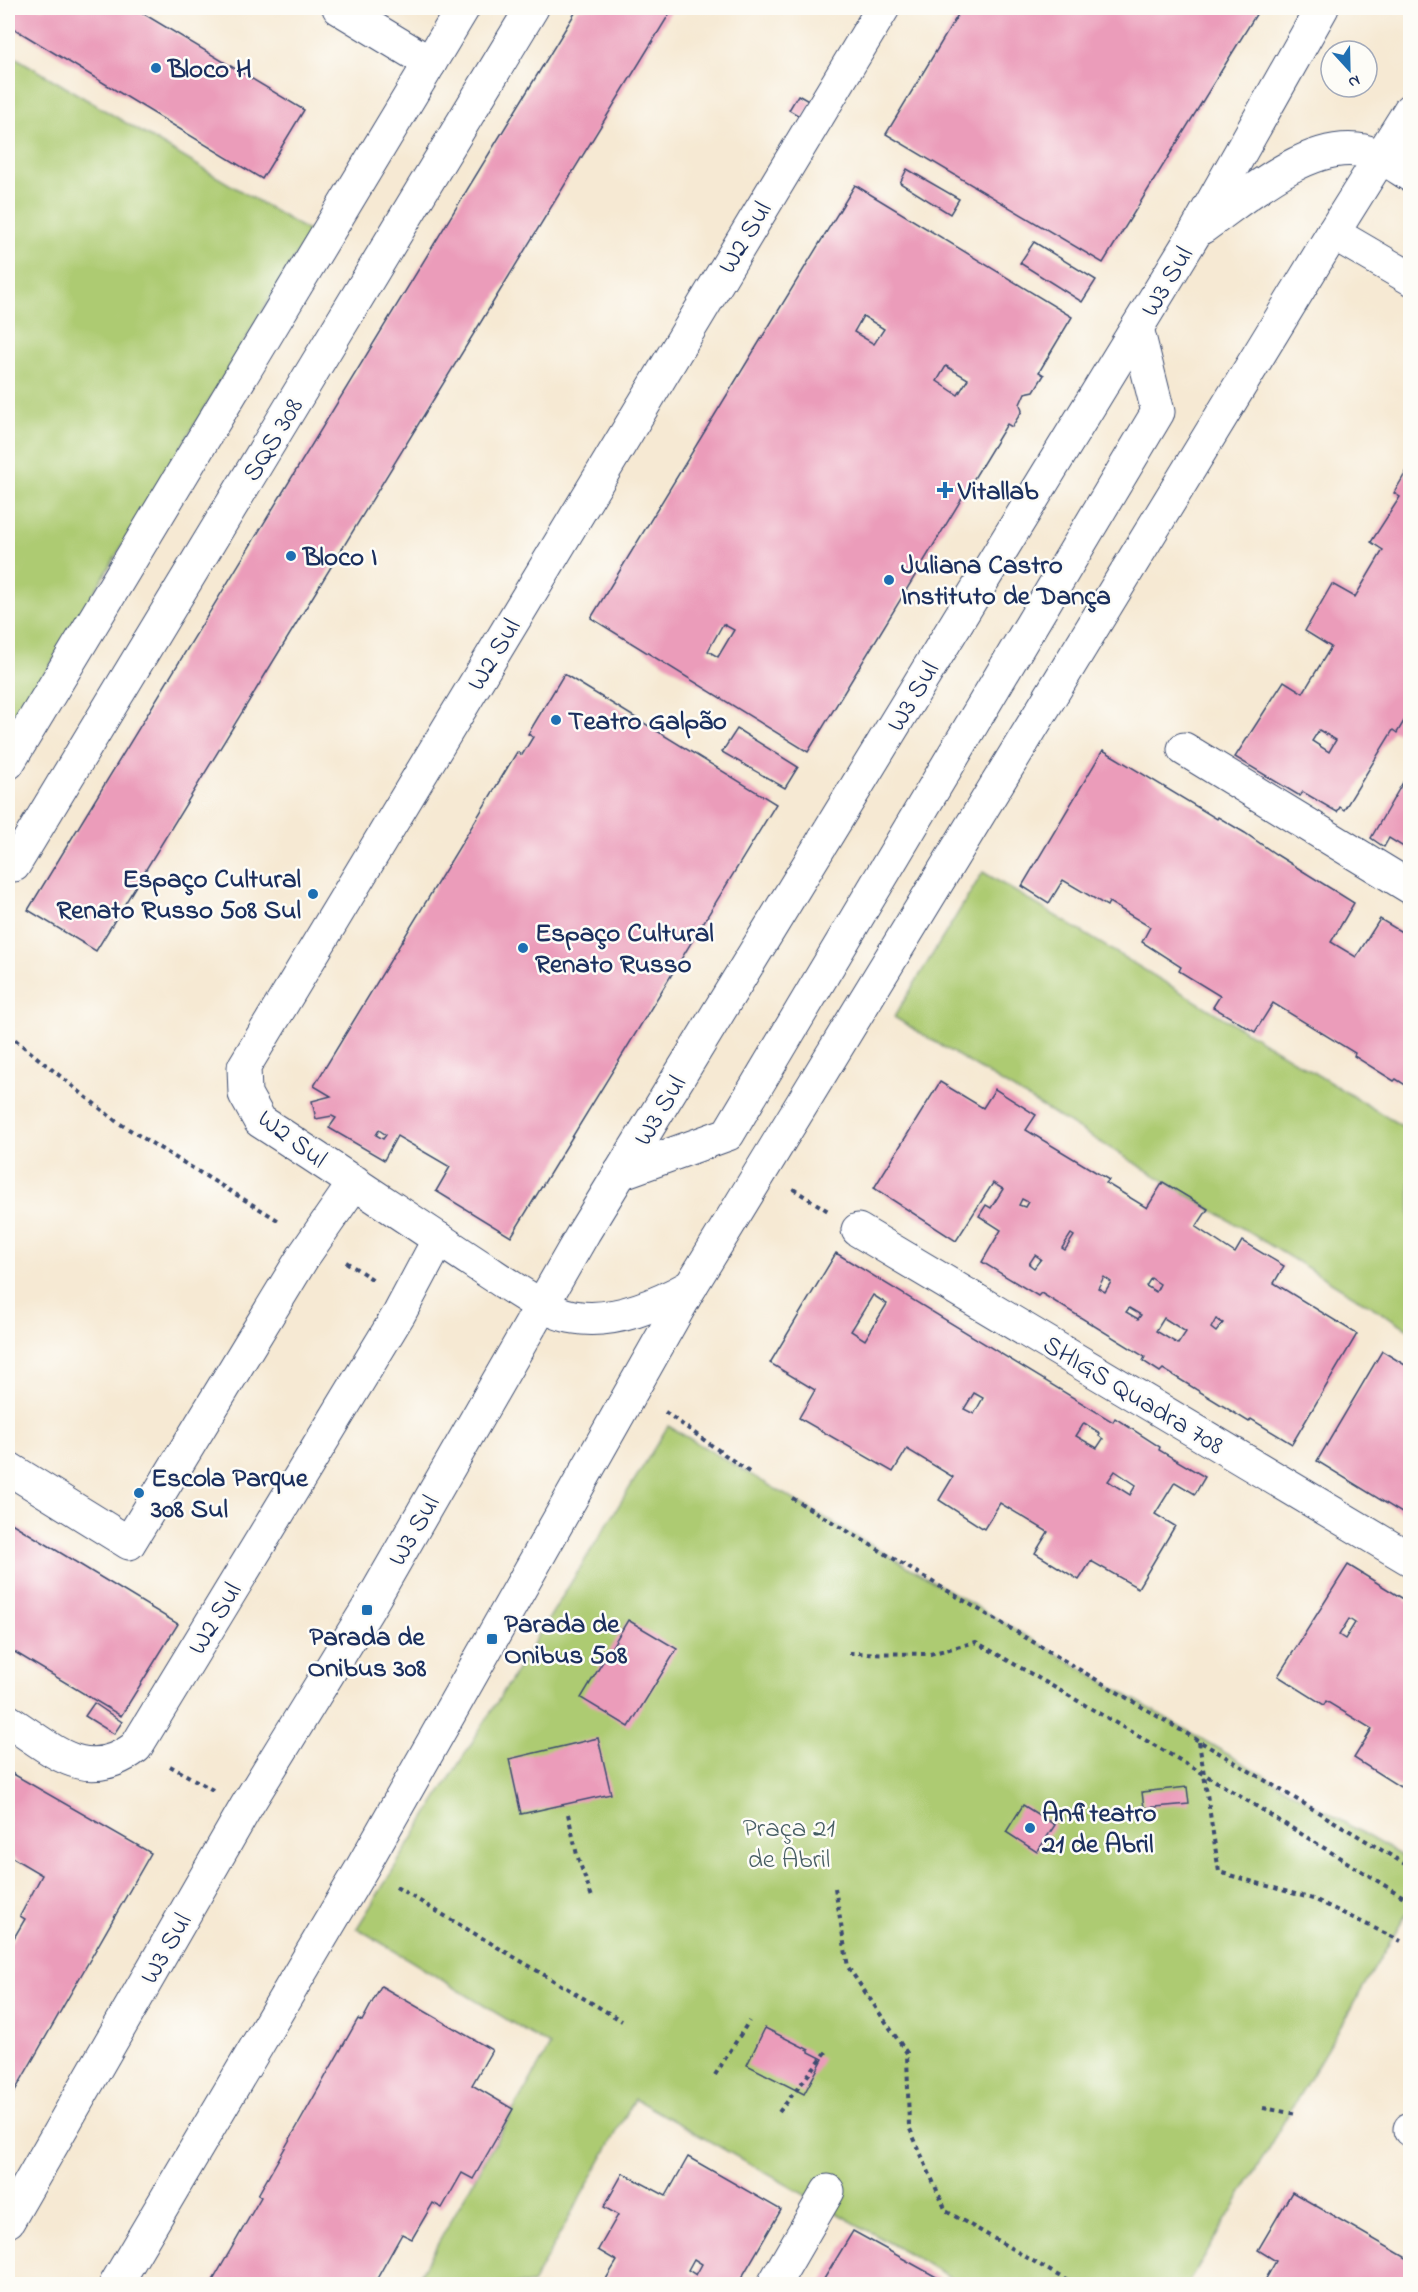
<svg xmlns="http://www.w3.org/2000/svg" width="1418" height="2292" font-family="'Indie Flower',sans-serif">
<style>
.green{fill:#adcb72;stroke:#647d68;stroke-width:1.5}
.building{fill:#eb9cba;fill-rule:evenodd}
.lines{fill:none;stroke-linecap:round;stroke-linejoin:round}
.minor-casing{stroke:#3c4b70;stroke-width:35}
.major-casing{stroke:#3c4b70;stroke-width:35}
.path{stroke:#3c4b70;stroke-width:4;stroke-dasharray:4.5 4.5;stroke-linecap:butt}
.minor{stroke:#fff;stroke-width:33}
.major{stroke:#fff;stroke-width:33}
.poi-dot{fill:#1f6fb2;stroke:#fdfcf7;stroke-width:2}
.labels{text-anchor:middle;stroke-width:5;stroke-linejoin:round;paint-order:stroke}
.poi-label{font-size:27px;font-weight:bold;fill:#1b2f5e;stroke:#fdfcf7;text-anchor:start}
.street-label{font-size:27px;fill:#1b2f5e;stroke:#fdfcf7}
.park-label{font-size:27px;fill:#475e64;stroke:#fdfcf7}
</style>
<rect width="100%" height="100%" fill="#fdfcf7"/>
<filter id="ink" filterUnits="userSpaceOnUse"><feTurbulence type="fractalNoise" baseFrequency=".0167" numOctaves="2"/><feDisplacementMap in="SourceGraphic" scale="12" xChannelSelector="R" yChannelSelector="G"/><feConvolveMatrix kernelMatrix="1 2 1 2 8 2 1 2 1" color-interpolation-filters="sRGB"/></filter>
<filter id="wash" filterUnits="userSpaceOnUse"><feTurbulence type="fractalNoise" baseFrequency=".008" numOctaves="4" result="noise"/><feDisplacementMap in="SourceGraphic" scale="24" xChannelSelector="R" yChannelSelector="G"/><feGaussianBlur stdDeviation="1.35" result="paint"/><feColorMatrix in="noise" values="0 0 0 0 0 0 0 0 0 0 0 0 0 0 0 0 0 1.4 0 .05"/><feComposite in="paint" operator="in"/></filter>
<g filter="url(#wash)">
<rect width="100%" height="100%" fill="#f6e9d3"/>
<g class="green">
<polygon points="8,53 310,232 8,736"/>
<polygon points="983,872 1410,1131 1410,1330 894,1017"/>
<polygon points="668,1426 1410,1861 1410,1908 1188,2284 962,2284 635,2099 532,2284 415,2284 550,2046 357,1928"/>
</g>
<g id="blocks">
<g class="building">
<polygon points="8,8 134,8 304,110 262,179 8,25"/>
<polygon points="578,8 673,8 96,951 28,910"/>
<polygon points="962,8 1260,8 1103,263 886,134"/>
<polygon points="798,95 812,103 803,118 789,110"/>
<polygon points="907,169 959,199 950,214 900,183"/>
<path d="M 855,185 L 1072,317 L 1039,372 L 1044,375 L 1034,391 L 1025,393 L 1020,404 L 1022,411 L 1012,427 L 1007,424 L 808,752 L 591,618 ZM 863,316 L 884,329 L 874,344 L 854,332 ZM 946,366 L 968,379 L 958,395 L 937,381 ZM 723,624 L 734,630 L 718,657 L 708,651 Z"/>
<polygon points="1034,242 1096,280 1082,302 1020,263"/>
<path d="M 1410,465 L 1410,711 L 1397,733 L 1393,730 L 1344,810 L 1340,807 L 1337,812 L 1303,792 L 1300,796 L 1235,757 L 1284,681 L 1303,693 L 1331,647 L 1305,631 L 1332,584 L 1355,597 L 1383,550 L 1371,542 L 1400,497 L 1394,493 ZM 1319,730 L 1336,740 L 1329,752 L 1312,741 Z"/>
<path d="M 564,674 L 776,804 L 511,1237 L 436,1191 L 450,1167 L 397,1136 L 384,1160 L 329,1128 L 336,1118 L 332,1116 L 316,1119 L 312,1101 L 331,1096 L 314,1086 L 517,752 L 522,755 L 533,737 L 528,734 ZM 379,1130 L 386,1135 L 383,1139 L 376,1135 Z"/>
<polygon points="737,729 798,767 785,788 722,752"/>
<polygon points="1103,750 1217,819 1218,817 1245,833 1277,855 1354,903 1331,942 1356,957 1380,919 1410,937 1410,1088 1396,1079 1394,1081 1354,1056 1355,1053 1273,1003 1255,1032 1213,1007 1220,996 1179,971 1181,967 1142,942 1150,927 1109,902 1107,906 1063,880 1049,903 1022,886"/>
<polygon points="1410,770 1410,851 1389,838 1384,847 1371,838"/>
<path d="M 940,1082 L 983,1108 L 995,1089 L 1036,1115 L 1026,1130 L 1109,1180 L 1106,1183 L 1147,1208 L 1163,1182 L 1208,1209 L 1196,1227 L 1235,1253 L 1242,1241 L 1284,1266 L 1274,1283 L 1357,1334 L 1292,1444 L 1251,1419 L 1249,1422 L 1163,1369 L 1160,1372 L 1143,1361 L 1145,1357 L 1041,1293 L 1038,1296 L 982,1262 L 1001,1230 L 979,1216 L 986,1205 L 991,1208 L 1003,1189 L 993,1183 L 956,1241 L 874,1188 ZM 1022,1199 L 1028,1202 L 1025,1207 L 1019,1205 ZM 1071,1234 L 1074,1236 L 1065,1250 L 1062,1248 ZM 1035,1255 L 1041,1259 L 1034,1268 L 1029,1264 ZM 1104,1277 L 1111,1282 L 1105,1292 L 1098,1288 ZM 1151,1278 L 1160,1284 L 1156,1292 L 1146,1286 ZM 1129,1308 L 1141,1315 L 1138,1319 L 1126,1312 ZM 1164,1318 L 1186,1332 L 1178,1344 L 1156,1331 ZM 1216,1319 L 1223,1323 L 1216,1332 L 1211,1328 Z"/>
<path d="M 836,1253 L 1113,1422 L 1115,1418 L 1160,1447 L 1159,1450 L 1205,1477 L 1195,1494 L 1175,1482 L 1155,1514 L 1175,1526 L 1138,1588 L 1091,1561 L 1079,1580 L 1035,1553 L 1048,1532 L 1000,1503 L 984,1529 L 939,1500 L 953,1477 L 907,1449 L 893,1472 L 799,1418 L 815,1390 L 770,1363 ZM 873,1295 L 887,1304 L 865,1340 L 851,1331 ZM 974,1393 L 983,1398 L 974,1414 L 964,1409 ZM 1084,1423 L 1100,1433 L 1099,1436 L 1103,1439 L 1097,1448 L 1076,1436 ZM 1115,1471 L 1136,1485 L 1130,1495 L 1108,1481 Z"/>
<polygon points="1382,1351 1410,1368 1410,1518 1317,1461"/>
<polygon points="8,1521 178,1624 121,1716 8,1648"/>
<path d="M 1348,1565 L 1410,1603 L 1410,1770 L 1400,1787 L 1354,1758 L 1372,1729 L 1326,1701 L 1324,1705 L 1278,1676 ZM 1349,1619 L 1355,1623 L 1345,1639 L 1339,1635 Z"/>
<polygon points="628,1620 677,1649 629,1727 581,1698"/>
<polygon points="94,1703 122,1722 114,1734 85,1716"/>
<polygon points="598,1738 611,1794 521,1814 509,1759"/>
<polygon points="8,1771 151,1853 8,2103 8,1941 11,1943 25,1919 20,1916 42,1875 8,1855"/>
<polygon points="1187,1787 1189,1804 1144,1808 1142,1792"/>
<polygon points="1023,1805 1055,1825 1037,1852 1006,1832"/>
<polygon points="381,1986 492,2050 472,2085 513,2109 473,2179 462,2173 442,2208 433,2203 412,2239 402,2234 374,2284 211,2284 261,2197 258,2195 298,2125 358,2019 362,2021"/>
<polygon points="765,2028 809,2050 809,2052 823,2059 804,2094 747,2065"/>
<path d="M 688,2157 L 781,2210 L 738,2284 L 603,2284 L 617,2261 L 598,2250 L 618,2215 L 604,2207 L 623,2173 L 666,2196 ZM 694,2259 L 702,2264 L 696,2275 L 688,2270 Z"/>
<polygon points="1292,2192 1410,2260 1410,2284 1263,2284 1276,2261 1258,2250"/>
<polygon points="853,2231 949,2284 821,2284"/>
</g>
</g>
</g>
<g filter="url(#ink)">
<use href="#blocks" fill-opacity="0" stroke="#3c4b70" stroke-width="1.5"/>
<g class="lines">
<g class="minor-casing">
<g id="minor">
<polyline points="339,8 430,63"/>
<polyline points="1184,749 1410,887"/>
<polyline points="8,763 463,8"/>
<polyline points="8,865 14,865 532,8"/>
<polyline points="620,1173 728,1134 1158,412 1137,328"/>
<polyline points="858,1230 1410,1559"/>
<path d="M 691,1286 C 657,1305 614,1324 574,1317 C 545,1313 503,1281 478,1265 C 405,1217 333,1168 260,1121 L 245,1094 L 244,1067 L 883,8"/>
<polyline points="8,1468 129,1543 303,1257 355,1182"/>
<path d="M 8,1721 C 53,1749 85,1786 136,1747 L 399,1314 L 439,1239"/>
<polyline points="1410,2130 1410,2129"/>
<polyline points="774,2284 828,2191"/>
</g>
</g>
<g class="major-casing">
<g id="major">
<path d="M 1203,227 C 1244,198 1304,144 1357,150 C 1377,152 1394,165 1410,175"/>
<polyline points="1333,233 1410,278"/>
<polyline points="8,2221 246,1807 367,1610 584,1232 1195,233 1322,8"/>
<polyline points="116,2284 362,1868 691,1286 1333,233 1410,110"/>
</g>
</g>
<g class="path">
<polyline points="8,1034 117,1122 281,1222"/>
<polyline points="793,1189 828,1211"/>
<polyline points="346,1262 375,1281"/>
<polyline points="665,1412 749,1472"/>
<polyline points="792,1498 1410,1867"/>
<polyline points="849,1653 930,1654 976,1642 1204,1774 1410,1901"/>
<polyline points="1199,1742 1219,1872 1316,1900 1401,1941"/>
<polyline points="170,1766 213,1790"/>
<polyline points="568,1814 577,1855 593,1900"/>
<polyline points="396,1887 622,2021"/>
<polyline points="835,1888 848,1967 907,2053 909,2127 946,2211 1073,2284"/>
<polyline points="715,2075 749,2021"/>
<polyline points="1263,2108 1297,2114"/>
<polyline points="779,2112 827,2051"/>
</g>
<use href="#minor" class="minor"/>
<use href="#major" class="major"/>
</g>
</g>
<g class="poi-dot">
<circle cx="156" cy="68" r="6"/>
<path d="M942 481h6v6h6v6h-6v6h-6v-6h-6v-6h6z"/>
<circle cx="291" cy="556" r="6"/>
<circle cx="889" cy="580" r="6"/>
<circle cx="556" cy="720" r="6"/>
<circle cx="313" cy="894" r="6"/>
<circle cx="523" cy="948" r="6"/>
<circle cx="139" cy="1493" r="6"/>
<rect x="361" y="1604" width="12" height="12" rx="3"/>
<rect x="486" y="1633" width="12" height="12" rx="3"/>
<circle cx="1030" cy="1828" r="6"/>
</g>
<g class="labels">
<g class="poi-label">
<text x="168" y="77">Bloco H</text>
<text x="958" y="499">Vitallab</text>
<text x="303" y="565">Bloco I</text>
<text x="901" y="573">Juliana Castro<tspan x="901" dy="31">Instituto de Dança</tspan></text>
<text x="568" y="729">Teatro Galpão</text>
<text x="301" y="887" text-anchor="end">Espaço Cultural<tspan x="301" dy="31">Renato Russo 508 Sul</tspan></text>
<text x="535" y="941">Espaço Cultural<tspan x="535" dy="31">Renato Russo</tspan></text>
<text x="151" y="1486">Escola Parque<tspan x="151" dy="31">308 Sul</tspan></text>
<text x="504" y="1632">Parada de<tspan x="504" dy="31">Onibus 508</tspan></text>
<text x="367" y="1645" text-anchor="middle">Parada de<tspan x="367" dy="31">Onibus 308</tspan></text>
<text x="1042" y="1821">Anfiteatro<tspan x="1042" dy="31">21 de Abril</tspan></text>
</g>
<g class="street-label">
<text transform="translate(744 237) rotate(-59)" y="9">W2 Sul</text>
<text transform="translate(1166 281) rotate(-59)" y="9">W3 Sul</text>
<text transform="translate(272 439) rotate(-59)" y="9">SQS 308</text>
<text transform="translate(493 654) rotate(-59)" y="9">W2 Sul</text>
<text transform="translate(912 696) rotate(-59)" y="9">W3 Sul</text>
<text transform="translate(659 1110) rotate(-59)" y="9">W3 Sul</text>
<text transform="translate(293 1138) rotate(37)" y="9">W2 Sul</text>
<text transform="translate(1134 1394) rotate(31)" y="9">SHIGS Quadra 708</text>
<text transform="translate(413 1530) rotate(-60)" y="9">W3 Sul</text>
<text transform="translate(214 1618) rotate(-59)" y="9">W2 Sul</text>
<text transform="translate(165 1948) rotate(-60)" y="9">W3 Sul</text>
</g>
<g class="park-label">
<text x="789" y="1836">Praça 21<tspan x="789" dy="31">de Abril</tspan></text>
</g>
</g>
<rect width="1418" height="2292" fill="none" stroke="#fdfcf7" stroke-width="30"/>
<g transform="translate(1349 69) rotate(158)"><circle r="28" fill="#fdfcf7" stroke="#a3aaba" stroke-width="1.5"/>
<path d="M0-4.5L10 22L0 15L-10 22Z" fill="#1f6fb2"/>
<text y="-9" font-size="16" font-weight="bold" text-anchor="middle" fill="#1b2f5e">N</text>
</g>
</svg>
